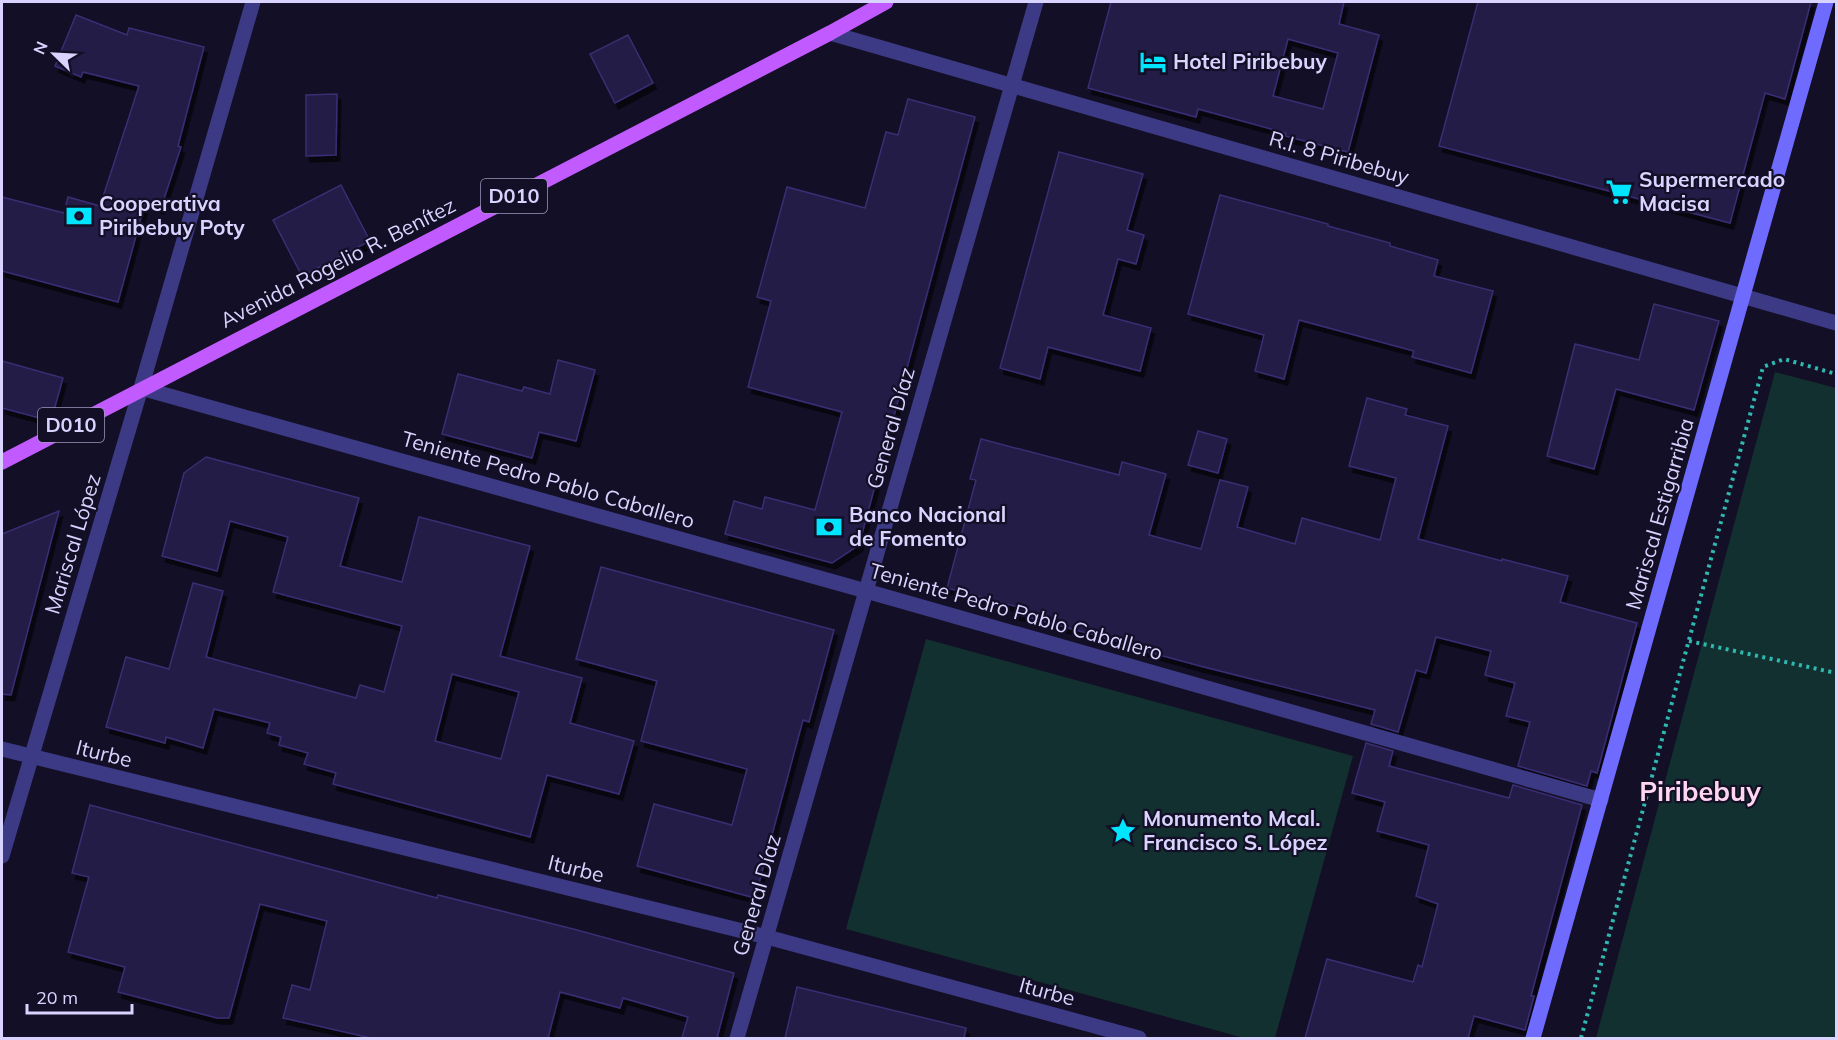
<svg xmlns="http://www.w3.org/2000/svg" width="1838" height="1040" font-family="Mulish,sans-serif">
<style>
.green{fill:#12302f}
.building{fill:#241b47;stroke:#3b2d73;stroke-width:1.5;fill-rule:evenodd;filter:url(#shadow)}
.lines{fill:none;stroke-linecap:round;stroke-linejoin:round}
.path{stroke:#2fb8b0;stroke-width:4;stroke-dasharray:3 4.5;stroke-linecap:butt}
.street{stroke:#3d3a85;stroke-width:15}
.secondary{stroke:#6f6bff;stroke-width:15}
.primary{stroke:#c25bff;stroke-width:15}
.labels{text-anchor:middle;stroke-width:4.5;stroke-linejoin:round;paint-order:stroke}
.shield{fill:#130f26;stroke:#9e99be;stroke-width:1.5}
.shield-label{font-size:20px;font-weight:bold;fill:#d9d4ff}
.poi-label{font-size:21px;font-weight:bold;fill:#d9d4ff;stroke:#130f26;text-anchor:start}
.street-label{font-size:21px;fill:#d9d4ff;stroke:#130f26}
.district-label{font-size:27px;font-weight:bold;fill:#ffd6f0;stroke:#130f26}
</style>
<defs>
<filter id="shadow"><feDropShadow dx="3.5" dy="6" stdDeviation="0" flood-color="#0009"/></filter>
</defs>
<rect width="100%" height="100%" fill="#130f26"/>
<g class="green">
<polygon points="1775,372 1836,388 1836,1038 1596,1038"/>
<polygon points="926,639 1353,756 1275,1038 1244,1038 846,929"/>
</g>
<g class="building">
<path d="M 1111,2 L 1344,2 L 1339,24 L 1379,35 L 1348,152 L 1285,136 L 1286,133 L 1198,109 L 1196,117 L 1088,88 ZM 1288,39 L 1338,53 L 1323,109 L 1273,96 Z"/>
<polygon points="1478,2 1811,2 1785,99 1765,93 1730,223 1439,146"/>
<polygon points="76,15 127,35 129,28 204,47 178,146 181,147 161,208 145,203 118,302 2,271 2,197 64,213 68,197 100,206 139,86 83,72 81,77 55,66"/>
<polygon points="628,35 653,83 615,103 590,54"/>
<polygon points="337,94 336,155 306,156 306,95"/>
<polygon points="908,99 975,117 859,545 832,563 725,534 734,501 762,509 765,497 815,510 842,412 748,387 771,301 757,297 787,187 865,208 886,132 898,135"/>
<polygon points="1059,152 1143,174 1127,230 1144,235 1136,264 1118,259 1103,315 1151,328 1140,371 1048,347 1040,379 1000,368"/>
<polygon points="341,185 370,241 302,276 273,220"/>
<polygon points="1220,195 1328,224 1328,226 1390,243 1390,246 1438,260 1434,276 1493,291 1471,373 1412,357 1414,351 1299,320 1284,379 1255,371 1264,335 1188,314"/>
<polygon points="1654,304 1719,321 1694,410 1616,389 1594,469 1547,456 1575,344 1639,360"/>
<polygon points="558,360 595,370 576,441 539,432 532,458 442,434 458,374 522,391 524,387 550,394"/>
<polygon points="2,361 63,378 51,421 2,408"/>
<polygon points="1367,398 1407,409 1405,415 1448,426 1418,539 1502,561 1502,559 1568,576 1560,602 1637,623 1597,773 1591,771 1587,786 1518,766 1530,722 1506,716 1515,683 1485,675 1491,651 1436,637 1426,673 1416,670 1398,732 1371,724 1375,710 1200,666 1134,648 1135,646 1016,614 1018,607 947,588 976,480 970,479 981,439 1119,475 1122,462 1166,474 1149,535 1201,549 1220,480 1248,487 1237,527 1295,544 1302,518 1380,540 1396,478 1349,466"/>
<polygon points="1198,431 1227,439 1218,473 1188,465"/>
<path d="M 206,457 L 359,498 L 340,566 L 402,582 L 419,517 L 530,546 L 500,656 L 582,678 L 570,723 L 634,741 L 619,794 L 547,775 L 530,837 L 333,784 L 336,773 L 304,764 L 308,753 L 279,745 L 281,737 L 267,733 L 270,723 L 214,709 L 203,748 L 166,737 L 165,743 L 106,727 L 126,657 L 169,669 L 193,583 L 223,591 L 206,657 L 356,698 L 360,685 L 384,692 L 402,626 L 273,592 L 288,537 L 230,521 L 217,571 L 162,556 L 184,473 ZM 452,674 L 519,692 L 501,759 L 435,741 Z"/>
<polygon points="59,511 11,695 2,694 2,534"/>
<polygon points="601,567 834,630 809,722 803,720 755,898 637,866 654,804 732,825 747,769 641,741 657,681 576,659"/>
<polygon points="1366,743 1393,751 1389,766 1509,798 1513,785 1582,805 1531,996 1534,996 1525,1030 1474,1016 1468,1038 1305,1038 1327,959 1413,982 1418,965 1422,967 1438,904 1416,896 1429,845 1377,831 1385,802 1352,793"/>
<polygon points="90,805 437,898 438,895 577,930 734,973 717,1038 682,1038 688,1017 623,998 620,1008 560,992 548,1038 371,1038 283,1018 292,985 310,990 327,921 260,904 229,1018 217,1018 118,992 125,967 68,952 89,877 72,873"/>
<polygon points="797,987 966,1028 964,1038 785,1038"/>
</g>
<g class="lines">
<g class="path">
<polyline points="1689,641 1836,673"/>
<polyline points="1581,1038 1763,367 1784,359 1836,374"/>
</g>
<g class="street">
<polyline points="830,33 1836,323"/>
<polyline points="141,388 866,591 1601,800"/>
<polyline points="2,749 767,937 1139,1038"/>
<polyline points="2,856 141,388 253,2"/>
<polyline points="737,1038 1036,2"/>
</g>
<polyline class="secondary" points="1533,1038 1826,2"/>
<polyline class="primary" points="2,462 830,33 886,2"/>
</g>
<defs>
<g id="hotel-bare" transform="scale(2.07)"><path d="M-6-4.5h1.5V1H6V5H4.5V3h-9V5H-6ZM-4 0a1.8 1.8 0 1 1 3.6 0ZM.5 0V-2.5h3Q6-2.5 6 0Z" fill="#00e5ff" stroke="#130f26" stroke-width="2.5" paint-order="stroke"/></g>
<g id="supermarket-bare" transform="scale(2.07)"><path d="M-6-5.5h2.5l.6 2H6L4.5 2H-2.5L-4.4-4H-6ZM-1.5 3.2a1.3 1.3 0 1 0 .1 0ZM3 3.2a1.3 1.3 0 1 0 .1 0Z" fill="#00e5ff" stroke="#130f26" stroke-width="2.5" paint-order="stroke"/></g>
<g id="bank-bare" transform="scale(2.07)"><path d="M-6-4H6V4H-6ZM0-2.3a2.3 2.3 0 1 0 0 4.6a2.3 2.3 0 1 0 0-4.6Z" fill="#00e5ff" stroke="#130f26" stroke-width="2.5" paint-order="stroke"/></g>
<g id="sight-bare" transform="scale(2.07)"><path d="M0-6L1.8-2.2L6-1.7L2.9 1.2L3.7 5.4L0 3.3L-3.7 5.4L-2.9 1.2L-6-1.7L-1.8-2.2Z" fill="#00e5ff" stroke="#130f26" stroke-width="2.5" paint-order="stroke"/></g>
</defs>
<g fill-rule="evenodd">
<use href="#hotel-bare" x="1153" y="62"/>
<use href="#supermarket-bare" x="1619" y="192"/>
<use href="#bank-bare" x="79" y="216"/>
<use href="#bank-bare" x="829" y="527"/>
<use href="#sight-bare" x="1123" y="831"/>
</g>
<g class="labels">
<g class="shield">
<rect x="481" y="179" width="66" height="34" rx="4.5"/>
<rect x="38" y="408" width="66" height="34" rx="4.5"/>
</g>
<g class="shield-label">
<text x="514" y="203">D010</text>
<text x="71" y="432">D010</text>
</g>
<g class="poi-label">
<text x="1173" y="69">Hotel Piribebuy</text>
<text x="1639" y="187">Supermercado<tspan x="1639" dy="24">Macisa</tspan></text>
<text x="99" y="211">Cooperativa<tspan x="99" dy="24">Piribebuy Poty</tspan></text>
<text x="849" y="522">Banco Nacional<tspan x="849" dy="24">de Fomento</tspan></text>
<text x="1143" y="826">Monumento Mcal.<tspan x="1143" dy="24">Francisco S. López</tspan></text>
</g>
<g class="street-label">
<text transform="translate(1339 158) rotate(16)" y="7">R.I. 8 Piribebuy</text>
<text transform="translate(338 263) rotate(-27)" y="7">Avenida Rogelio R. Benítez</text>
<text transform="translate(891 428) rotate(-74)" y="7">General Díaz</text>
<text transform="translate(548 480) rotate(16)" y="7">Teniente Pedro Pablo Caballero</text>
<text transform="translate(1660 514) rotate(-74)" y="7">Mariscal Estigarribia</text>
<text transform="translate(73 544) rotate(-73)" y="7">Mariscal López</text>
<text transform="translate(1016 612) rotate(16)" y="7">Teniente Pedro Pablo Caballero</text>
<text transform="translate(104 754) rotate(14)" y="7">Iturbe</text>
<text transform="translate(576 869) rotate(14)" y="7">Iturbe</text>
<text transform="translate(757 895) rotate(-74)" y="7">General Díaz</text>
<text transform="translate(1047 992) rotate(15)" y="7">Iturbe</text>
</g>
<g class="district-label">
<text x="1700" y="801">Piribebuy</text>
</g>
</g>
<rect width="1838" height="1040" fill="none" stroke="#d9d4ff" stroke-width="6"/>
<g transform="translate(54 54) rotate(294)" stroke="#130f26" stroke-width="4.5" paint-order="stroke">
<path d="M0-4.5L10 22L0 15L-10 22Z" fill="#d9d4ff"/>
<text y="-9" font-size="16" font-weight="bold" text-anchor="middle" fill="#d9d4ff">N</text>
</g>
<path d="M27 1004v9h105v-9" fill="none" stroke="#d9d4ff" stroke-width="3"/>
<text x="36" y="1004" font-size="18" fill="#d9d4ff" stroke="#130f26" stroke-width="4.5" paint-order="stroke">20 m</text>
</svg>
